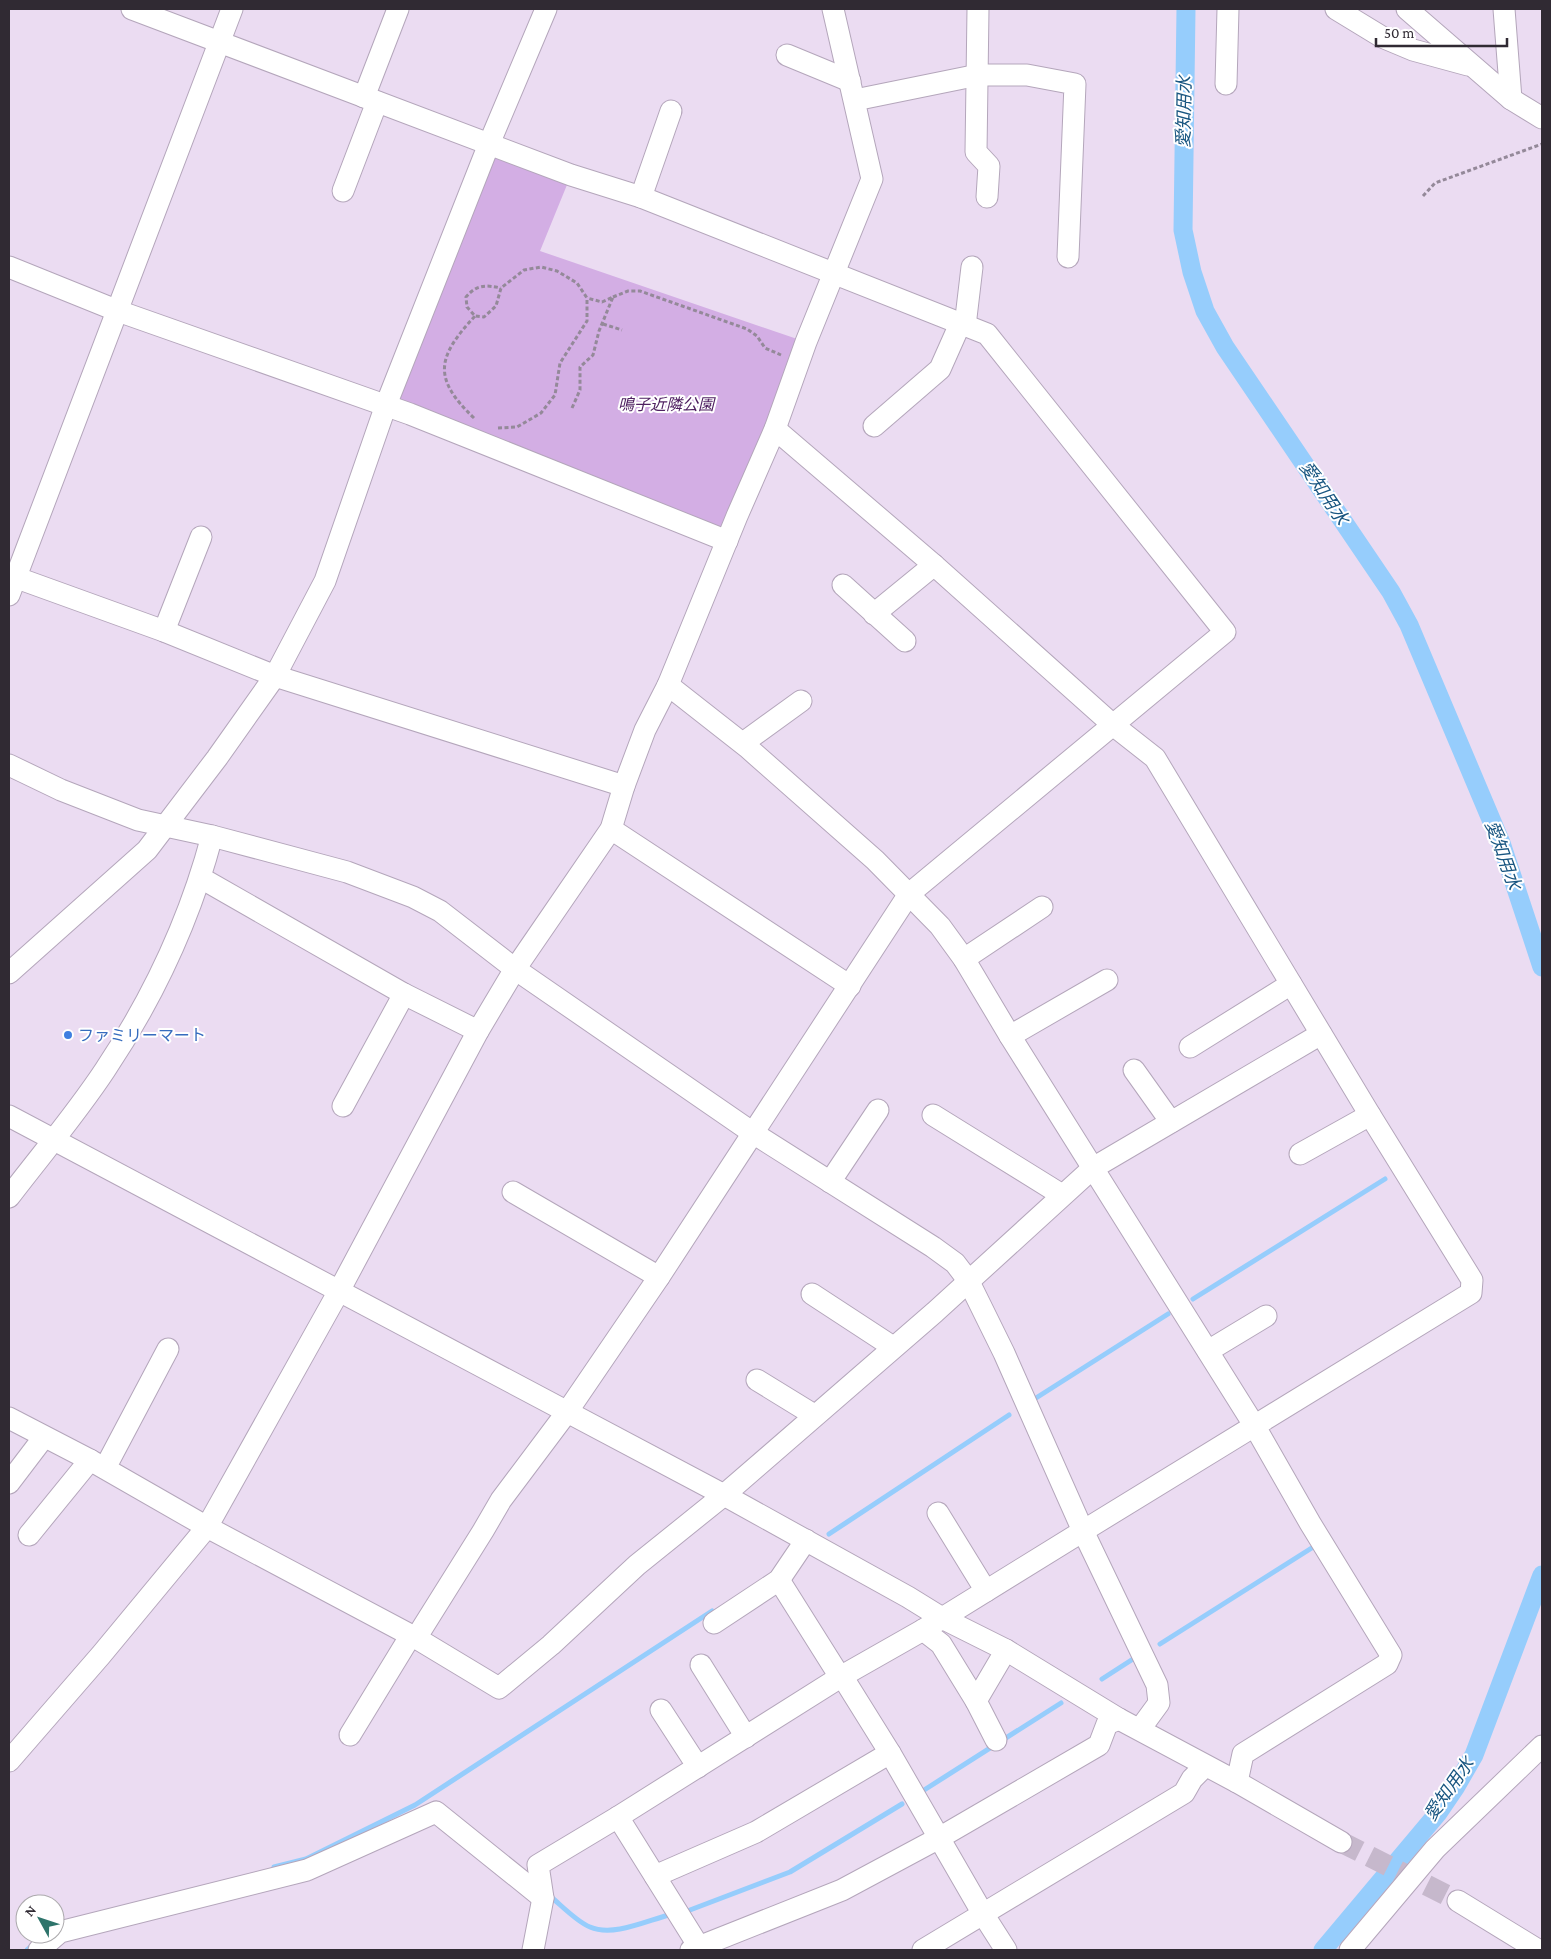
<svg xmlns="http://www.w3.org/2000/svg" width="1551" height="1959" font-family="'Crimson Pro','Noto Sans JP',serif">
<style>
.green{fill:#d3aee4}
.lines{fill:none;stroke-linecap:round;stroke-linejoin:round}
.stream{stroke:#96cdfc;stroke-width:5}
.canal{stroke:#96cdfc;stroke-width:19}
.minor-tunnel{stroke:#c6b8cc;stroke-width:21;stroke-dasharray:21 11;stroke-linecap:butt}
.minor-casing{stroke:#b4a6bb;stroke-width:23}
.path{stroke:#948999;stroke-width:3;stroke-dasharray:4 2.5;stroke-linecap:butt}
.minor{stroke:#fff;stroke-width:21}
.shop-dot{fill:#3f7fe0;stroke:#fff;stroke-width:2}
.labels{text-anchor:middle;stroke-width:4;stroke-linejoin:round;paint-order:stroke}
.park-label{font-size:16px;font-style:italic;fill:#4f2061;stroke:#fff}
.shop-label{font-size:16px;fill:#366cbe;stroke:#fff;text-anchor:start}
.water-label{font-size:18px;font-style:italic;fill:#195681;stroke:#fff}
</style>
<rect width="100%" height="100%" fill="#ebdcf2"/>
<polygon class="green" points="489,144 571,175 540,251 806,342 727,541 386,405"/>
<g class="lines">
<g class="stream">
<polyline points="1193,1299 1385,1179"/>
<polyline points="1036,1398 1168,1314"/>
<polyline points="829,1534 1009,1415"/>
<polyline points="1160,1644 1318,1544"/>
<polyline points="1102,1679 1133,1659"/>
<polyline points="921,1792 1061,1703"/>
<polyline points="274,1867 306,1859 415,1805 712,1611"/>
<path d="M 550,1896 C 561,1905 577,1922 590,1927 C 613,1937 646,1921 669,1915"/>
<polyline points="690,1910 790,1872 902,1804"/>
<polyline points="27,1950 34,1944"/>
</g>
<g class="canal">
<polyline points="1186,9 1183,230 1192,272 1205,311 1225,347 1391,592 1409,625 1501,843 1542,967"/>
<polyline points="1323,1950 1438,1813 1455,1788 1474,1755 1542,1575"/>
</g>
<polyline class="minor-tunnel" points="1341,1842 1458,1901"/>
<g class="minor-casing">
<g id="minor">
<polyline points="132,9 571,175 641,197 987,334 1225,632 909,894 659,1277 567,1412 501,1500 483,1531 416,1638"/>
<polyline points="978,9 976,152 989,166 987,197"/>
<polyline points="1336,9 1382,37 1413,50 1468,65"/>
<polyline points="1407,9 1511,99 1542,118"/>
<polyline points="1504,9 1511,99"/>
<polyline points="787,55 850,81"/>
<polyline points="1226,84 1228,9"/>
<polyline points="364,97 398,9"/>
<polyline points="855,100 978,75 1027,75 1075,84 1068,257"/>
<polyline points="343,191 377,102"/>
<polyline points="641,197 671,111"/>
<polyline points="9,267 118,311 410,414 727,541"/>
<polyline points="965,326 972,267"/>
<polyline points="874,426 940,369 960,324"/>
<polyline points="9,575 164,631 275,676 624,786"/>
<polyline points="843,585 905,641"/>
<polyline points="9,595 232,9"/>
<polyline points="874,614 934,565"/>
<polyline points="164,631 201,537"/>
<polyline points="668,685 747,747 875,860 940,926 964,959 1010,1036 1254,1425 1310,1523 1391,1655 1387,1664 1243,1754 1237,1782"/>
<polyline points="743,743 801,701"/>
<polyline points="9,765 61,790 138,820 212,836 347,872 413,897 440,911 515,969 753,1133 933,1247 955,1263 968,1280 1004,1353 1083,1531 1471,1293 1472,1280 1370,1115 1155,758 1113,725 934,565 775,429"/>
<polyline points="611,829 850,986"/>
<polyline points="201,878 404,994 478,1031"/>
<polyline points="964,959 1042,907"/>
<polyline points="9,973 147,850 217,758 275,676 325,581 386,405 489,144 546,9"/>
<polyline points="1010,1036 1107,980"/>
<polyline points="1190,1047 1291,984"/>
<polyline points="1134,1070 1171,1122"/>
<polyline points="343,1106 404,994"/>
<polyline points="933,1115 1062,1195"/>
<polyline points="9,1116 724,1495 908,1597 942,1618 1006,1650 1119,1719 1237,1782 1341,1842"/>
<polyline points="1300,1154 1370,1115"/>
<polyline points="830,1182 878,1110"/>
<polyline points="513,1192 659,1277"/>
<path d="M 9,1197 C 41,1155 76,1114 105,1070 C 153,998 190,919 212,836"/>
<polyline points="812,1294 893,1347"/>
<polyline points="1208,1351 1266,1316"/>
<polyline points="757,1380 814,1415"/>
<polyline points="9,1418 90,1460 207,1527 416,1638 499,1688 551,1645 637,1565 724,1495 935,1312 1093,1168 1321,1034"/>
<polyline points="105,1468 168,1349"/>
<polyline points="9,1483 44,1437"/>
<polyline points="938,1513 986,1591"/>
<polyline points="29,1535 90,1460"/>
<polyline points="779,1580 840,1677"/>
<polyline points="714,1623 779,1580 806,1540"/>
<polyline points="923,1630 941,1644 976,1701 996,1740"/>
<polyline points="701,1665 746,1737"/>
<polyline points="842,1676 890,1753 983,1914 1006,1950"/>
<polyline points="976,1701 1006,1650"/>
<polyline points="661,1710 698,1767"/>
<polyline points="350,1735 411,1635"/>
<polyline points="9,1761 101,1655 207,1527 339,1291 478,1031 515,969 611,829 624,786 645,730 668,685 737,516 775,429 806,342 872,179 833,9"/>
<polyline points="618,1817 701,1950"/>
<polyline points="655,1876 756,1832 890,1753"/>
<polyline points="1458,1901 1538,1950"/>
<polyline points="39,1950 60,1932 307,1870 436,1812 543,1898"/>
<polyline points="533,1950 543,1898 538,1865 618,1817 842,1676 923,1630 1083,1531 1157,1685 1159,1703 1140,1729"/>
<polyline points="691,1950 842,1890 939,1838 1099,1745 1107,1724 1119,1719"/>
<polyline points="923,1950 1184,1793 1192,1779 1205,1766"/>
<polyline points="1350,1950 1435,1849 1542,1746"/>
</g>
</g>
<g class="path">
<polyline points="1423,196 1435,183 1542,144"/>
<polyline points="613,297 628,291 640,291 747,329 757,336 765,348 781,355"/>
<polyline points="603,324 622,330"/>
<polyline points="572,408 580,390 580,367 593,355 599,331 613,297 602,302 587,298"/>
<path d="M 474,418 C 432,378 437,357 475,316"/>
<path d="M 498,428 L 517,427 L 541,413 L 555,395 L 560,363 L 587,321 L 587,298 L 577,283 L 557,271 L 541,267 L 524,270 L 501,288 L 496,306 L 484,317 L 475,316 L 467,307 L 466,297 C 477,284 486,285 501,288"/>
</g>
<use href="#minor" class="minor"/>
</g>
<circle class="shop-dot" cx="68" cy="1035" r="5"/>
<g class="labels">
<g class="park-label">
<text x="666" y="410">鳴子近隣公園</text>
</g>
<g class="shop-label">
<text x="78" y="1041">ファミリーマート</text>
</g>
<g class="water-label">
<text transform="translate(1184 112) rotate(-89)" y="6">愛知用水</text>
<text transform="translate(1324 493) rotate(56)" y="6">愛知用水</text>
<text transform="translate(1503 855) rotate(70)" y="6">愛知用水</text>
<text transform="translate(1449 1789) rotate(-55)" y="6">愛知用水</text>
</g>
</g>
<rect width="1551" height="1959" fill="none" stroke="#302a33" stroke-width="20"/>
<g transform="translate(40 1919) rotate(310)"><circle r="24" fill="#ffffff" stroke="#acaaad"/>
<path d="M0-4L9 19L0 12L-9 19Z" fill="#2e746b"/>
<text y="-8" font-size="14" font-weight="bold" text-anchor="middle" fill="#302a33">N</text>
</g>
<path d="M1376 38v8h131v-8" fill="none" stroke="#302a33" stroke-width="2.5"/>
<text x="1384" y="38" font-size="15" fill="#302a33" stroke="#ffffff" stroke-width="4" paint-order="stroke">50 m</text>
</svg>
